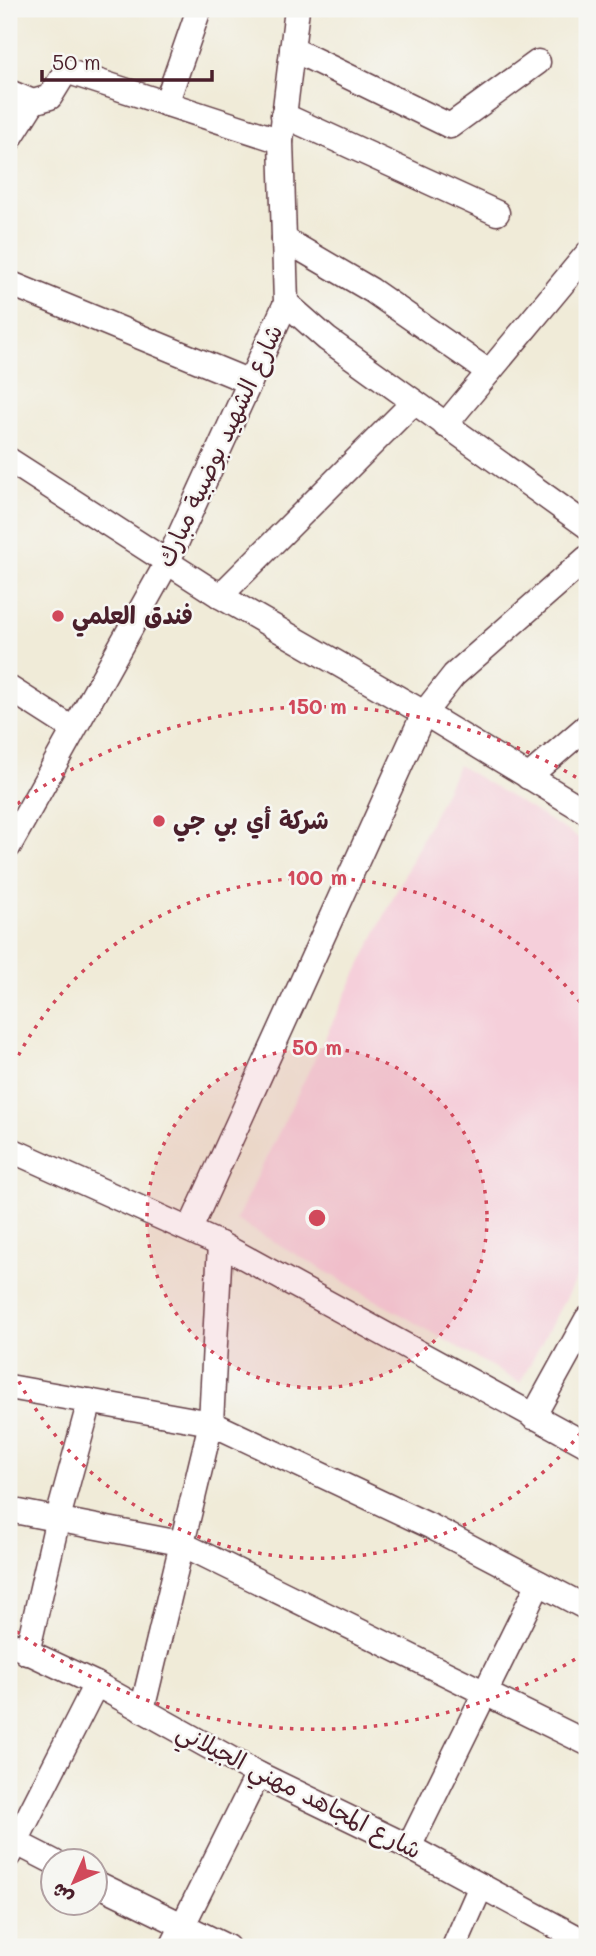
<svg xmlns="http://www.w3.org/2000/svg" width="596" height="1956" font-family="Mali,'Playpen Sans Arabic',sans-serif">
<style>
.built{fill:#f5cfda}
.lines{fill:none;stroke-linecap:round;stroke-linejoin:round}
.street-casing{stroke:#633e45;stroke-width:27}
.street{stroke:#fff;stroke-width:24}
.ring{fill:none;stroke:#d1495b;stroke-width:3.5;stroke-dasharray:3.5 7}
.poi-dot{fill:#d1495b;stroke:#f6f6f2;stroke-width:2.5}
.labels{text-anchor:middle;stroke-width:5;stroke-linejoin:round;paint-order:stroke}
.street-label{font-size:24px;fill:#4a1f2b;stroke:#f6f6f2}
.poi-label{font-size:24px;font-weight:bold;fill:#4a1f2b;stroke:#f6f6f2;text-anchor:start}
.centre{fill:#d1495b;stroke:#f6f6f2;stroke-width:3.5}
.ring-label{font-size:21px;text-anchor:middle;font-weight:bold;fill:#d1495b;stroke:#f6f6f2;stroke-width:5;stroke-linejoin:round;paint-order:stroke}
</style>
<rect width="100%" height="100%" fill="#f6f6f2"/>
<filter id="ink" filterUnits="userSpaceOnUse"><feTurbulence type="fractalNoise" baseFrequency=".0143" numOctaves="2"/><feDisplacementMap in="SourceGraphic" scale="14" xChannelSelector="R" yChannelSelector="G"/><feConvolveMatrix kernelMatrix="1 2 1 2 8 2 1 2 1" color-interpolation-filters="sRGB"/></filter>
<filter id="wash" filterUnits="userSpaceOnUse"><feTurbulence type="fractalNoise" baseFrequency=".00686" numOctaves="4" result="noise"/><feDisplacementMap in="SourceGraphic" scale="28" xChannelSelector="R" yChannelSelector="G"/><feGaussianBlur stdDeviation="1.57" result="paint"/><feColorMatrix in="noise" values="0 0 0 0 0 0 0 0 0 0 0 0 0 0 0 0 0 1.4 0 .05"/><feComposite in="paint" operator="in"/></filter>
<g filter="url(#wash)">
<rect width="100%" height="100%" fill="#f0ebd8"/>
<polygon class="built" points="458,765 587,843 587,1258 520,1383 236,1220"/>
</g>
<g filter="url(#ink)">
<g class="lines">
<g class="street-casing">
<g id="street">
<polyline points="292,49 450,126 538,62"/>
<polyline points="9,92 33,102 50,97 66,71 281,141"/>
<polyline points="166,104 199,9"/>
<polyline points="283,115 497,213"/>
<polyline points="9,140 33,102"/>
<polyline points="284,239 371,290 489,372"/>
<polyline points="9,283 250,382"/>
<polyline points="286,303 327,339 587,526"/>
<polyline points="445,425 587,254"/>
<polyline points="9,460 220,596 424,713 587,812"/>
<polyline points="220,596 414,402"/>
<polyline points="9,688 73,729"/>
<polyline points="528,777 587,726"/>
<polyline points="9,846 168,561 286,303 281,141 297,9"/>
<polyline points="9,1149 220,1244 587,1445"/>
<polyline points="190,1229 424,713 454,675 587,558"/>
<polyline points="9,1387 211,1423 432,1527 587,1608"/>
<polyline points="533,1417 587,1319"/>
<polyline points="9,1510 180,1543 587,1743"/>
<polyline points="9,1643 96,1684 258,1774 409,1847 587,1943"/>
<polyline points="27,1653 58,1518 90,1401"/>
<polyline points="142,1710 211,1423 220,1244"/>
<polyline points="9,1839 54,1862"/>
<polyline points="409,1847 539,1583"/>
<polyline points="9,1855 96,1684"/>
<polyline points="94,1882 227,1947"/>
<polyline points="172,1947 258,1774"/>
<polyline points="454,1947 481,1886"/>
</g>
</g>
<use href="#street" class="street"/>
</g>
</g>
<circle cx="317" cy="1218" r="170" fill="#d1495b" fill-opacity=".12"/>
<g class="ring">
<circle cx="317" cy="1218" r="170"/>
<path d="M587 1425A340 340 0 0 1 9 1362M9 1074A340 340 0 0 1 587 1011"/>
<path d="M584 1654A511 511 0 0 1 9 1626M9 810A511 511 0 0 1 584 782"/>
</g>
<g class="poi-dot">
<circle cx="58" cy="616" r="7"/>
<circle cx="159" cy="821" r="7"/>
</g>
<g class="labels">
<g class="street-label">
<text transform="translate(220 446) rotate(-65)" y="8">شارع الشهيد بوضبية مبارك</text>
<text transform="translate(299 1791) rotate(27)" y="8">شارع المجاهد مهني الجيلاني</text>
</g>
<g class="poi-label">
<text x="72" y="624">فندق العلمي</text>
<text x="173" y="829">شركة أي بي جي</text>
</g>
</g>
<circle cx="317" cy="1218" r="10" class="centre"/>
<g class="ring-label">
<text x="317" y="714">150 m</text>
<text x="317" y="885">100 m</text>
<text x="317" y="1055">50 m</text>
</g>
<rect width="596" height="1956" fill="none" stroke="#f6f6f2" stroke-width="35"/>
<g transform="translate(74 1882) rotate(225)"><circle r="33" fill="#f6f6f2" stroke="#b1a0a2" stroke-width="2"/>
<path d="M0-5L12 26L0 18L-12 26Z" fill="#d1495b"/>
<text y="-10" font-size="19" font-weight="bold" text-anchor="middle" fill="#4a1f2b">ش</text>
</g>
<path d="M42 70v10h170v-10" fill="none" stroke="#4a1f2b" stroke-width="3.5"/>
<text x="52" y="70" font-size="21" fill="#4a1f2b" stroke="#f6f6f2" stroke-width="5" paint-order="stroke">50 m</text>
</svg>
